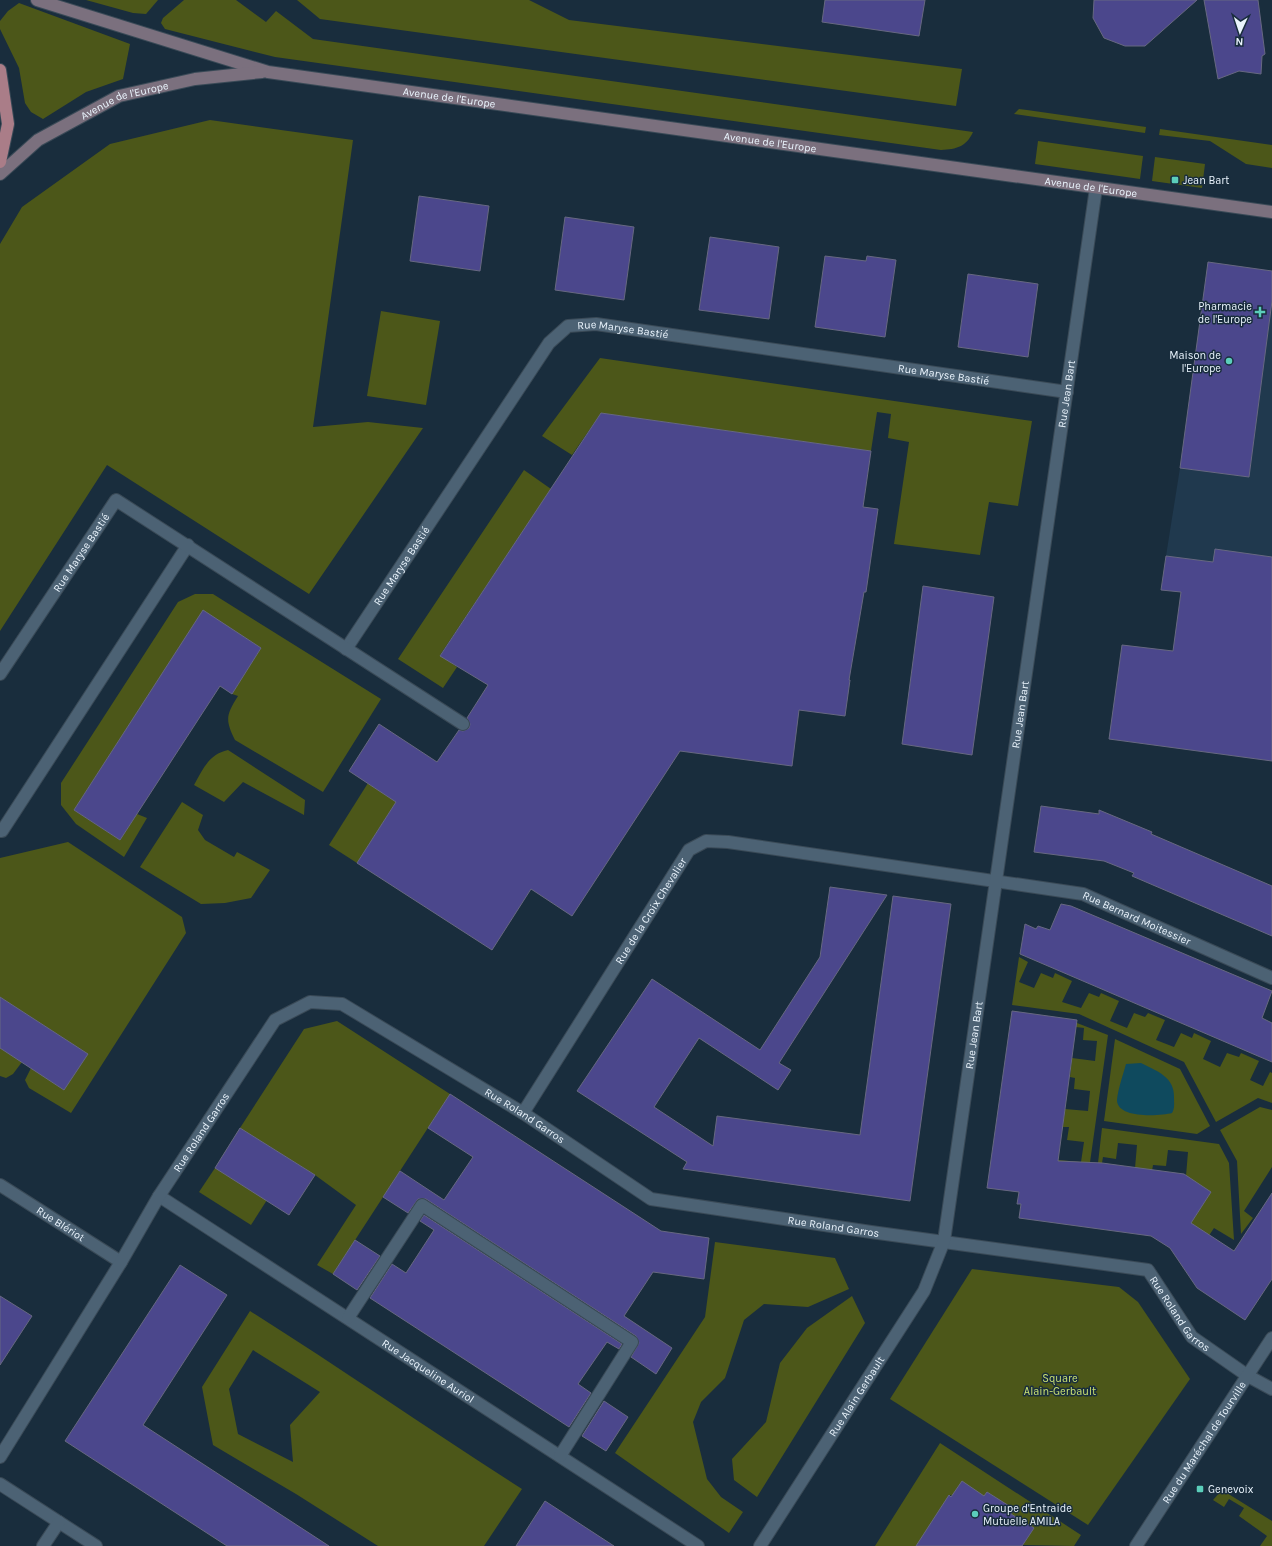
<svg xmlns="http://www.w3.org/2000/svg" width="1272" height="1546" font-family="Karla,sans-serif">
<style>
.built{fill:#20394e}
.green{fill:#4c5719;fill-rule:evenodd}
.water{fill:#0f4a5e}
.building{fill:#4b478c;stroke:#676881}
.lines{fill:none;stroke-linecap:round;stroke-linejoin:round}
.lane-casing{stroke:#3a4a57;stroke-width:14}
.street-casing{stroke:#3a4a57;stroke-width:14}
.secondary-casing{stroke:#3a4a57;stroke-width:14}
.primary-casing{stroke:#3a4a57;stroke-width:14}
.lane{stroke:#4c6274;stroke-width:12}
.street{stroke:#4c6274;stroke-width:12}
.secondary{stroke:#7b707e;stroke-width:12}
.primary{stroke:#aa7d88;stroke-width:12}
.poi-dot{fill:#5bcebb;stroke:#192d3d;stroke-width:1.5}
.labels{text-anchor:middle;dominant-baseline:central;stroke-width:3;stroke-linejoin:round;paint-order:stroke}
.street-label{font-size:11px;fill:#eaf4fd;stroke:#192d3d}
.poi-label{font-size:11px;fill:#eaf4fd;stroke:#192d3d;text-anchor:start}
.park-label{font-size:11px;fill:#cce373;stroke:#192d3d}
</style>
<rect width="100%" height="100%" fill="#192d3d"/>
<path class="built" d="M1272,301V557L1213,562L1166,556L1180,468L1249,477Z"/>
<g class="green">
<path d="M86,0H158L146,14L133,13Z"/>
<path d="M184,0H236L266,22L276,11L313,39L973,132C966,147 957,149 941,150L275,57L165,29L161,23L163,18Z"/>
<path d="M297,0H529L569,20L962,69L956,106L320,19Z"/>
<path d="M19,3L130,44L123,79L86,92L43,119L31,112L25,103L19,68L0,29V21L8,11Z"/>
<path d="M1019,109L1027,110L1146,127L1145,133L1014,114Z"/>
<path d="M210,120L353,140L313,427L368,422L423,428L309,594L107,465L0,631V244L22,207L110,144Z"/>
<path d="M1160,129L1272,145V168L1246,164L1210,141L1159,135Z"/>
<path d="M1038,141L1143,156L1140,179L1035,164Z"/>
<path d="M1155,157L1205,164L1202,188L1152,181Z"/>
<path d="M381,311L440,321L426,405L367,396Z"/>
<path d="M600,358L1032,421L1018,506L989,502L980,555L894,544L909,442L888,438L891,414L877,412L871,451L601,413L572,455L542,436Z"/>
<path d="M524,470L551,489L440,655L457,667L443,688L398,659Z"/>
<path d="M195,594H213L381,699L323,792L235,740C225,720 226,715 238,696L232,694L261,648L203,611L74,810L120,840L137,814L147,818L124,857L76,824L61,805V783L178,602Z"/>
<path d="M228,750L305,800L304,815L243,782L224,802L194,785C203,769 209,754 228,750Z"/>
<path d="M368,783L396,802L357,863L329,845Z"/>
<path d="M182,802L203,815L198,830L205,840L234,857L237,852L270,870L251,898L225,903L201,904L140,867Z"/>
<path d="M68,842L182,917L186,933L71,1113L29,1088L25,1080L31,1068L64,1090L88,1054L0,997V858Z"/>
<path d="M1019,957L1028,962L1019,982L1034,988L1041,973L1053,978L1055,973L1072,981L1062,1002L1081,1008L1089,993L1099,997L1101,993L1119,1001L1110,1021L1127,1028L1134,1013L1145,1017L1148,1013L1165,1020L1156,1040L1174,1047L1181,1033L1192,1038L1194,1033L1211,1041L1203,1059L1220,1067L1227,1053L1239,1057L1241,1053L1259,1061L1250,1080L1263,1086L1270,1072L1272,1073V1103L1258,1098L1216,1122L1184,1062L1079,1014L1012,1005Z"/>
<path d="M337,1021L450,1094L333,1274L317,1265L356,1205L315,1175L240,1128L304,1029Z"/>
<path d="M1077,1023L1108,1035L1081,1226L1050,1222L1058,1160L1081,1162L1084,1142L1067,1140L1069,1127H1063L1065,1109L1088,1111L1090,1091L1074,1089L1075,1078L1070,1077L1072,1058L1095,1061L1097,1041L1083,1040L1084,1028L1076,1027Z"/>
<path d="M1115,1039L1180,1069L1210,1126L1197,1134L1104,1121Z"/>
<path d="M0,1048L22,1062L13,1074L6,1078L0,1076Z"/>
<path d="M1260,1107L1272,1110V1167L1244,1211L1253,1218L1241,1234L1237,1161L1220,1130Z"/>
<path d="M1102,1128L1219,1144L1229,1163L1234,1240L1214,1228L1202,1246L1184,1234L1211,1192L1186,1176L1188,1152L1168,1150L1166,1166L1153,1165L1152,1171L1135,1168L1137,1145L1118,1143L1116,1159L1103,1157L1102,1163H1098Z"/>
<path d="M215,1168L267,1200L251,1225L199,1192Z"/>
<path d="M715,1242L835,1258L849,1289L808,1307L764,1304L744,1320L725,1378L701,1402L693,1422L707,1479L721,1497L743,1512L729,1533L615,1453L705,1317Z"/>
<path d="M972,1269L1119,1287L1138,1302L1190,1379L1088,1525L890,1399Z"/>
<path d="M852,1296L865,1323L757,1497L734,1480L732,1459L766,1422L780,1363L807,1328Z"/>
<path d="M250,1311C342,1369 431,1431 522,1489L484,1546H378L296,1494L213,1445L202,1387ZM253,1350L320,1392L290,1425L293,1462L238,1434L229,1389Z"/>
<path d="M940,1443L1081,1535L1074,1546L1023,1545L1034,1528L1009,1516L1014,1509L987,1492L982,1499L949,1495L920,1546H875Z"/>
<path d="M1222,1490L1272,1521V1546H1260L1267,1536L1239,1516L1244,1508L1229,1499L1224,1507L1213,1500Z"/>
</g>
<path class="water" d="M1141,1063C1157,1071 1175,1077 1174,1098C1174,1103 1175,1108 1172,1113C1160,1116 1117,1119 1117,1100C1118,1089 1123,1075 1126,1064Z"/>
<g class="building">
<path d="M825,0H925L919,36L822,22Z"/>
<path d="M1094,0H1197L1145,46H1125L1104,38L1093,18Z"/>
<path d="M1204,0H1258L1265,54L1262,56L1261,74L1239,71L1218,79Z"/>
<path d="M419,196L489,206L480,271L410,261Z"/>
<path d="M565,217L634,227L624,300L555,290Z"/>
<path d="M710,237L779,247L769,319L699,310Z"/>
<path d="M825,256L866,261L867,256L896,260L885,337L815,327Z"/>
<path d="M1208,262L1272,271V301L1249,477L1180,468Z"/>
<path d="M968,274L1038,284L1028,357L958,347Z"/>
<path d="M601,413L871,451L863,507L878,509L866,592H864L849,680H850L845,716L799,710L792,766L680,751L572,916L531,889L492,950L357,863L396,802L349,771L379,724L437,762L459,730L463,731L469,728L470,724L467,718L488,685L440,656Z"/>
<path d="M1215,549L1272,557V761L1109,739L1122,645L1173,651L1181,592L1161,590L1166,556L1213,562Z"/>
<path d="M923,586L994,597L972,755L902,744Z"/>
<path d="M203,610L261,648L232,694L220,686L120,840L74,810Z"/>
<path d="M1041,806L1099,814V810L1152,832L1151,834L1272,886V936L1132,876L1134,873L1104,861L1034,852Z"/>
<path d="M830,887L887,895L779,1063L791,1070L778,1090L699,1038L654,1107L713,1146L717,1116L860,1135L893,896L951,904L910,1201L683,1169L687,1162L577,1091L652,979L760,1050L820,957Z"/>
<path d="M1061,904L1071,906L1272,991L1262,1018L1272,1023V1062L1020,954L1025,924L1036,929L1038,926L1050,930Z"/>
<path d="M0,997L88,1054L64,1090L0,1048Z"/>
<path d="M1012,1011L1077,1020L1058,1161L1102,1163L1184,1174L1211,1192L1191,1223L1234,1251L1272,1193V1279L1245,1320L1197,1288L1170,1248L1151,1236L1019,1218L1021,1204H1017L1019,1192L987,1188Z"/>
<path d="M450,1094L661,1231L709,1238L704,1279L653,1272L624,1316L672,1348L656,1374L631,1357L639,1343L636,1336L426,1199H418L408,1213L383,1197L400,1171L444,1200L473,1157L428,1128Z"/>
<path d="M240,1128L315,1175L289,1215L215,1168Z"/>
<path d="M424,1215L622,1344L619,1349L607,1342L578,1384L591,1393L569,1427L370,1298L392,1264L406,1273L434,1230L420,1221Z"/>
<path d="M355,1240L380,1256L357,1290L333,1274Z"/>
<path d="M180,1265L227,1295L143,1425L329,1546H227L65,1441Z"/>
<path d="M0,1296L32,1316L0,1365Z"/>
<path d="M604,1401L628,1417L606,1451L582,1436Z"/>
<path d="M962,1481L984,1496L987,1492L1014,1509L1011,1514L1034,1528L1022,1546H916L949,1495L951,1497Z"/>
<path d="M545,1501L614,1546H516Z"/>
</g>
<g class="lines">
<g class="lane-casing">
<path id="lane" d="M0,831H2L188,545"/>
</g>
<g class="street-casing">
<g id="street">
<path id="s1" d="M346,649L549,343L568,326L596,324L1067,392"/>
<path id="s2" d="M0,674L116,500L463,724"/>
<path id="s3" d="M523,1113L689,850L706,841L728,842L1083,894L1272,978"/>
<path id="s4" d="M0,1185L121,1262"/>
<path id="s5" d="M159,1196L698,1546"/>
<path d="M348,1318L422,1205L632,1342L560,1456"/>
<path id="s6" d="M0,1457L121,1262L159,1196L275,1020L310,1002L342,1004L523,1113L651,1199L871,1232L1148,1270L1192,1337L1248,1376L1272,1389"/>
<path d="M0,1484L96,1546"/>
<path d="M43,1546L59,1522"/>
<path id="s7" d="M760,1546L924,1291L944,1241L1096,188"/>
<path id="s8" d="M1136,1546L1272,1338"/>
</g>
</g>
<g class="secondary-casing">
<g id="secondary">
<path id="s9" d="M37,0L268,72L1272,212"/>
<path id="s10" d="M0,174L38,140L119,96L195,79L262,72"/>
</g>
</g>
<g class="primary-casing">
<path id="primary" d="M0,70L8,124L0,162"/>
</g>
<use href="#lane" class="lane"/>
<use href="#street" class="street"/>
<use href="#secondary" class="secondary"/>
<use href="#primary" class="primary"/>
</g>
<g class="poi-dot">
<rect x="1171" y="176" width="8" height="8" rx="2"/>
<path d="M1258 306h4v4h4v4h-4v4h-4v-4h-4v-4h4z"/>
<circle cx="1229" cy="361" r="4"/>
<rect x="1196" y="1485" width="8" height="8" rx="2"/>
<circle cx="975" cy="1514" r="4"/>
</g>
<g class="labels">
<g class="street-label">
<text stroke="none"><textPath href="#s9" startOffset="425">Avenue de l'Europe</textPath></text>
<text stroke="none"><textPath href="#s10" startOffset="147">Avenue de l'Europe</textPath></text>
<text stroke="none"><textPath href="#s9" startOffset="749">Avenue de l'Europe</textPath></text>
<text stroke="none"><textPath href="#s9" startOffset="1073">Avenue de l'Europe</textPath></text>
<text stroke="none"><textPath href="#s1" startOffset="448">Rue Maryse Bastié</textPath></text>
<text stroke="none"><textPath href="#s1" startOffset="772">Rue Maryse Bastié</textPath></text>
<text stroke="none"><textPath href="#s7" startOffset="1213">Rue Jean Bart</textPath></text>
<text stroke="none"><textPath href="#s2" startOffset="146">Rue Maryse Bastié</textPath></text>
<text stroke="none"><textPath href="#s1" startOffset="100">Rue Maryse Bastié</textPath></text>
<text stroke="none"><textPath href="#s7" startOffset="889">Rue Jean Bart</textPath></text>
<text stroke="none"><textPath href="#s3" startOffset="239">Rue de la Croix Chevalier</textPath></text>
<text stroke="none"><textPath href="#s3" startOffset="770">Rue Bernard Moitessier</textPath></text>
<text stroke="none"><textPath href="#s7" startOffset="565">Rue Jean Bart</textPath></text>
<text stroke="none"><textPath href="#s6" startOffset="802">Rue Roland Garros</textPath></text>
<text stroke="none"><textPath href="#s6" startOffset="382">Rue Roland Garros</textPath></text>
<text stroke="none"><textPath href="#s4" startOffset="72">Rue Blériot</textPath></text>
<text stroke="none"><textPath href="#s6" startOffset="1138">Rue Roland Garros</textPath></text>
<text stroke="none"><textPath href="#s6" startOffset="1510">Rue Roland Garros</textPath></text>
<text stroke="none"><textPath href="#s5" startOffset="321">Rue Jacqueline Auriol</textPath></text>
<text stroke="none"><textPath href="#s7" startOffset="178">Rue Alain Gerbault</textPath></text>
<text stroke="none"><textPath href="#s8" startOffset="124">Rue du Maréchal de Tourville</textPath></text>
</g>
<g class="poi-label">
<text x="1183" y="180">Jean Bart</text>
<text x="1252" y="306" text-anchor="end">Pharmacie<tspan x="1252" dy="13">de l'Europe</tspan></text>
<text x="1221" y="355" text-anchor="end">Maison de<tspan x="1221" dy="13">l'Europe</tspan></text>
<text x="1208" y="1489">Genevoix</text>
<text x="983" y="1508">Groupe d'Entraide<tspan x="983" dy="13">Mutuelle AMILA</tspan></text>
</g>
<g class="park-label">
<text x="1060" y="1378">Square<tspan x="1060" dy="13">Alain-Gerbault</tspan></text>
</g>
</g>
<g transform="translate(1240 32) rotate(183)" stroke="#192d3d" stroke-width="3" paint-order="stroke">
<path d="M0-3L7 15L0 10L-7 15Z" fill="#eaf4fd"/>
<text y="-6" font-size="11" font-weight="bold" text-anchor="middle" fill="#eaf4fd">N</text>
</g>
</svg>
